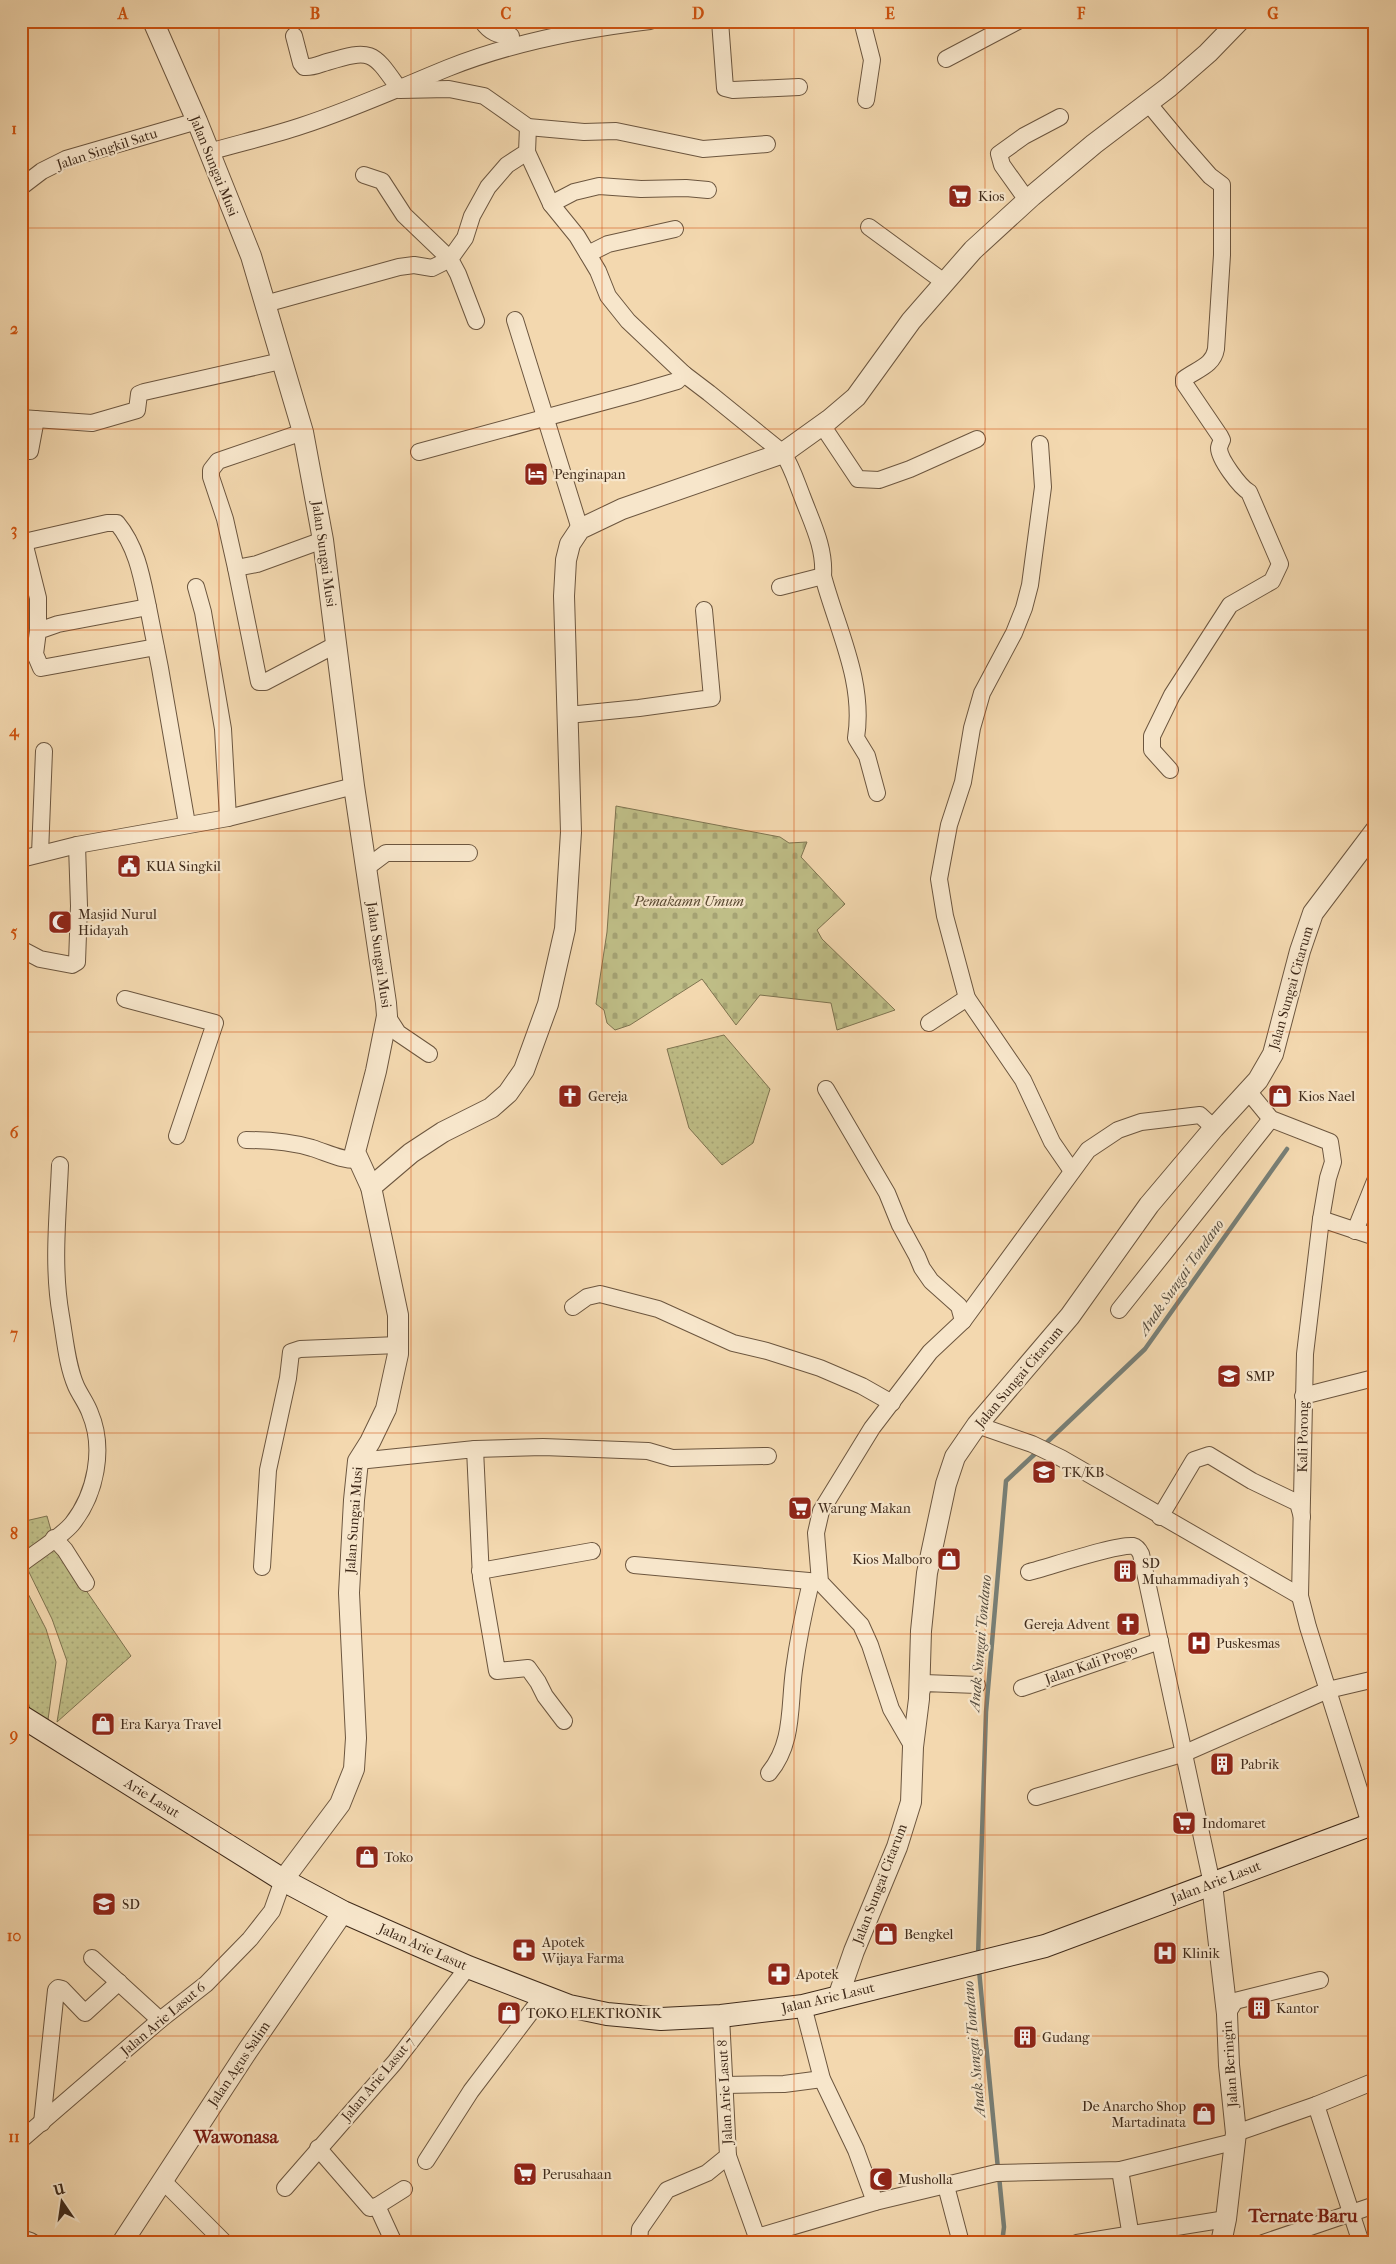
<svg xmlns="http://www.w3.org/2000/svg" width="1396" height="2264" font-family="'IM FELL French Canon',serif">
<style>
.grass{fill:url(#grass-dots);stroke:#7f7450}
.cemetery{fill:url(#cemetery-stones);stroke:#7f7450}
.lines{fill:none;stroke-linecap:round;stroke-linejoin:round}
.stream{stroke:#787f76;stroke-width:4.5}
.minor-casing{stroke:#6c563f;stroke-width:18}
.tertiary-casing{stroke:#6c563f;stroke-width:22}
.secondary-casing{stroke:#3f2a1a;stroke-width:24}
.minor{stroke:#f7e6cb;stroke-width:16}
.tertiary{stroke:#f7e6cb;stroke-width:20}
.secondary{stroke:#f7e6cb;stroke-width:22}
.grid{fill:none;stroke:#cf520e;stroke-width:1;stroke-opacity:0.55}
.labels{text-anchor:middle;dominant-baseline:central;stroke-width:4.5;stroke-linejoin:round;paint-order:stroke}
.street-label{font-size:14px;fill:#3f2a1a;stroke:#f7e6cb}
.poi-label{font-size:14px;fill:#3f2a1a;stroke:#f7e6cb;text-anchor:start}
.park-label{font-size:14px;font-style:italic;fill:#594830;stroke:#f7e6cb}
.water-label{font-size:15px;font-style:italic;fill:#574e40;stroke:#f7e6cb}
.district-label{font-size:19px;font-weight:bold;fill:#7a1f14;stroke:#f7e6cb}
.neatline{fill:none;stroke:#cf520e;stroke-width:2}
.grid-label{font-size:16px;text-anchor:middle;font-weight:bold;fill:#cf520e}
</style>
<defs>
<pattern id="grass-dots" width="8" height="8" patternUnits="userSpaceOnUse" patternTransform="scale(1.25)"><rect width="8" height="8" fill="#bfbe87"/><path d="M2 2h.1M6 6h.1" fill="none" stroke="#a5a374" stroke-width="1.8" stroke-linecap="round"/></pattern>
<pattern id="cemetery-stones" width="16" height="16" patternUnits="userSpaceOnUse" patternTransform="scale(1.25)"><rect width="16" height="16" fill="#bfbe87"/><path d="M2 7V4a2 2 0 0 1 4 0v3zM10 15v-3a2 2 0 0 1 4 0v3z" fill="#a5a374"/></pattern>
</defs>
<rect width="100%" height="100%" fill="#f3d8af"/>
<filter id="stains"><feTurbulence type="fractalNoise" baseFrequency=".004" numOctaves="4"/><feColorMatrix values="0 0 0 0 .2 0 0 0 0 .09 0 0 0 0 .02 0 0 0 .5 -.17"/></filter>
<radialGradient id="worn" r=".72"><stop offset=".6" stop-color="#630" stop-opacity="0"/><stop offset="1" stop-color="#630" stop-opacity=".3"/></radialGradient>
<g class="grass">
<path d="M724,1035L770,1089L753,1143L722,1165L689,1128L667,1049Z"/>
<path d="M47,1516L52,1534L21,1558V1522Z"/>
<path d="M55,1545L131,1656L57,1722L67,1661L52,1619L26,1566Z"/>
<path d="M21,1580L46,1629L56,1662L47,1727L31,1714L21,1672Z"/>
</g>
<path class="cemetery" d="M616,806L780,837L789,843L807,842L801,857L845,904L817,930L822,939L895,1010L837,1030L831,1003L760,995L736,1025L702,979L630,1025L615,1030L607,1023L604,1010L596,1004L607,932Z"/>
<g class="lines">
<g class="stream">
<path d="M1043,1446L1145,1349L1287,1149"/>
<path d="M978,1957L986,1712L1006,1481L1037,1452"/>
<path d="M979,1970L998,2169"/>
<path d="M999,2176L1004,2227L1002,2243"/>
</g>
<g class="minor-casing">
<g id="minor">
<path d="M482,21C490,33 498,35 511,36"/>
<path d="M720,21L725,88L733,90L799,87"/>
<path d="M862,21L872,60L866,100"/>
<path d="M294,36L301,63L304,67C312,68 320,64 327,62C373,48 373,52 400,90L449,89L484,96L528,127L584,132L616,131L703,149L767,144"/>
<path d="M946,59L1018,21"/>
<path d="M1148,103L1182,144L1210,176L1222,185V255L1216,349C1213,366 1197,369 1184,379V383L1220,436L1222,440C1221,442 1219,447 1219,448C1219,459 1240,487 1249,492L1280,564L1272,581L1230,605L1172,695L1152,736V750L1170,770"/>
<path d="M209,152C240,143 271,136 301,126C351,110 399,88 448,68C513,42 582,29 650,21"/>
<path d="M527,152L551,204L577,236L598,271L608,296L628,321L684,374L709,393L783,453C792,467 796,481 802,496C812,523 825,547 823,576C837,629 865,681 856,738L867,756L877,793"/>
<path d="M21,187L42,171L66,159L197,121"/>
<path d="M1027,200L1002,165L999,154L1024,136L1060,117"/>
<path d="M551,204L574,192L599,186L641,189L686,188L708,190"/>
<path d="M869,227L944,282"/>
<path d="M588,254L608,244L675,229"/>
<path d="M265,304L399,267L414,265L432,268L450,259L404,215L382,181L364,175"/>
<path d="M515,320L580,529"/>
<path d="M476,321L458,274L450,259L465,238L472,216L488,187L507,165L527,152L528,127"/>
<path d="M21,418L92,423L137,410L139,394L144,392L281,361"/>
<path d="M822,425L858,479L879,480L910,469L977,439"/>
<path d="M303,432L218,461L211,470V477L225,519L236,568L259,682H265L337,644"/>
<path d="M1040,444L1043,487L1030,585L1024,608L1014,633L982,693L972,728L963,782L949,825L939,879L945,916L967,998L1023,1080L1052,1142L1072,1171"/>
<path d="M21,451H30L36,419"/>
<path d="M419,452L636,393L677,381L684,374"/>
<path d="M24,542L107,523H117C137,547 142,578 148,607"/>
<path d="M21,543L24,542L38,598V631"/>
<path d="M236,568L257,564L323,540"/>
<path d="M196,587L203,612L223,729L228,818"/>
<path d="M780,587L823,576"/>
<path d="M156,647L41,668L35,654L38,631L58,624L148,607C152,628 156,648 160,668L187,824"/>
<path d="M568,715L639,708L712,698L704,610"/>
<path d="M40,854L44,751"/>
<path d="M21,859L77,845L228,818L354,786"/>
<path d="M366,868L386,853H469"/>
<path d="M21,949L40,959L72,965L77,962L79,906L77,845"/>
<path d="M125,999L215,1023L177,1136"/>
<path d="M387,1016L398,1033L429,1054"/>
<path d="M929,1023L967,998"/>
<path d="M826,1089L887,1193L900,1225L917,1256L922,1268L931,1281L959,1306L963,1321"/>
<path d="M1248,1091L1271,1119L1330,1142L1333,1162L1328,1178L1321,1219L1305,1354L1300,1596L1308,1627L1370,1824"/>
<path d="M246,1140C268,1140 291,1142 312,1148C328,1153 340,1160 357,1160"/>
<path d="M1321,1219L1375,1237"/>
<path d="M1355,1231L1375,1181"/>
<path d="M573,1307L587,1297L600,1294L658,1309L733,1343L767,1351L820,1368L862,1386L892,1403"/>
<path d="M1119,1310L1271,1119"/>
<path d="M1303,1396L1370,1379"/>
<path d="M977,1425L1032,1444L1061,1458L1300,1596"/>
<path d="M475,1449L543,1447L648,1451L672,1458L768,1456"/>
<path d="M358,1461L475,1449L481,1578L497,1671L528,1668L538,1682L545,1696L564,1721"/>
<path d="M1160,1517L1194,1460L1209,1455L1252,1481L1298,1503L1302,1517"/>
<path d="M54,1538L65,1550L86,1583"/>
<path d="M21,1564C35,1553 61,1537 72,1524C96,1494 105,1448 90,1413C87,1404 80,1395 76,1386C67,1365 65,1339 61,1316C52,1266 58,1215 60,1165"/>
<path d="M634,1565L820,1582"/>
<path d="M262,1567L268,1470L288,1378L291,1352L300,1349L398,1345"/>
<path d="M480,1571L592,1551"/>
<path d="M1029,1572C1049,1567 1117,1544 1133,1546C1137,1547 1139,1550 1141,1554L1212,1884"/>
<path d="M1022,1688L1160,1641"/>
<path d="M919,1699L924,1683L977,1685"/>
<path d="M913,1747L891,1709L870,1645L861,1625L820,1582L816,1533L821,1511L872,1428L930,1352L963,1321L1088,1150L1118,1130L1141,1122L1200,1115L1214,1128"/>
<path d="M769,1773C794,1743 789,1706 794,1670C798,1640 804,1611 811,1582"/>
<path d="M1036,1797L1185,1753L1328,1690L1375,1679"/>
<path d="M92,1958L160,2020"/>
<path d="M803,2006L822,2079L856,2150L875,2202"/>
<path d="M1227,2014L1235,2001L1320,1980"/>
<path d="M725,2085L784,2084L822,2079"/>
<path d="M1316,2105L1361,2243"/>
<path d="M42,2123L56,1990L58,1988L62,1989L85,2013L119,1982"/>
<path d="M1236,2133L1316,2105L1375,2081"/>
<path d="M21,2140L160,2020L206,1984L250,1939L272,1911L283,1880"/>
<path d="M318,2148L370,2208L377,2206L394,2243"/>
<path d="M728,2156L759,2243"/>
<path d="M426,2161L471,2091L543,1996"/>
<path d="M1120,2170L1132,2243"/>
<path d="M162,2180L225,2243"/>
<path d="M946,2186L961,2243"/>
<path d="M285,2188L395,2062L468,1967"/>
<path d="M377,2206L404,2189"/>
<path d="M757,2237L875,2202L996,2173L1120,2170L1233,2142"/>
<path d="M639,2243L640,2229L667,2190L707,2173L728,2156L721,2016"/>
<path d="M1077,2243L1226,2219"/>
<path d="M1263,2243L1375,2205"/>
</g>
</g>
<g class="tertiary-casing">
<g id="tertiary">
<path d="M153,21L197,121L251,256L303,432L323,540L354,786L386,1003L387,1016L376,1071L355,1152L371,1187L398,1315V1354L386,1409L370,1442L358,1461L354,1500L349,1593L356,1738L354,1769L340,1804L283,1880"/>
<path d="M371,1187L411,1153L443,1132L491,1108L508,1093L524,1070L548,1004L565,929L571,832L564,596L566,560L570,544L580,529L622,509L783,453L829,420L856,397L911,321L973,250L1032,196L1094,144L1169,87L1208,53L1239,21"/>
<path d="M1212,1884L1227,2014L1229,2065L1236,2133L1226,2219L1221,2243"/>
<path d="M838,1997L854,1951L897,1847L911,1802L913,1747L919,1699L921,1631L927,1573L946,1484L955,1457L977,1425L1070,1316L1149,1205L1214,1128L1258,1080L1273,1054L1300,951L1313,913L1375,831"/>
<path d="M21,2240L30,2243"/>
<path d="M122,2243L248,2050L343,1912"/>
</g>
</g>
<g class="secondary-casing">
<path id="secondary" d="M21,1716L283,1880L343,1912L468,1967L569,2006L607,2014L661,2019L721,2016L803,2006L1045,1946L1375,1823"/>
</g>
<use href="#minor" class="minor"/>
<use href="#tertiary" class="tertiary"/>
<use href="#secondary" class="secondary"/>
</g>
<path class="grid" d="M219,21V2243M411,21V2243M602,21V2243M794,21V2243M985,21V2243M1177,21V2243M21,228H1375M21,429H1375M21,630H1375M21,831H1375M21,1032H1375M21,1232H1375M21,1433H1375M21,1634H1375M21,1835H1375M21,2036H1375"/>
<defs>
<g id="supermarket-square" transform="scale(1.25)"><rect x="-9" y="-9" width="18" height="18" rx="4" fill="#8f2418" stroke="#f7e6cb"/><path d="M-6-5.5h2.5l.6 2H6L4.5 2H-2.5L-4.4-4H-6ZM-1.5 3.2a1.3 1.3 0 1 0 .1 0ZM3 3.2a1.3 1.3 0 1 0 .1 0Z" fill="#fff"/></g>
<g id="hotel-square" transform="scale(1.25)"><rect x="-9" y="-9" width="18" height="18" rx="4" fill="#8f2418" stroke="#f7e6cb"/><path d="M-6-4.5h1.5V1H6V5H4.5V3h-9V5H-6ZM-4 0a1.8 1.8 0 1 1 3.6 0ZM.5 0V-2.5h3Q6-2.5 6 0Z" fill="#fff"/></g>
<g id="civic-square" transform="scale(1.25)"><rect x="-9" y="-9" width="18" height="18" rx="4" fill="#8f2418" stroke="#f7e6cb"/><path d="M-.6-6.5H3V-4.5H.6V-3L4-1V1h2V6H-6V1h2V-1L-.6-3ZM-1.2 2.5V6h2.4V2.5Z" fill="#fff"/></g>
<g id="mosque-square" transform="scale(1.25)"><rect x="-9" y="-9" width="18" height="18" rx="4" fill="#8f2418" stroke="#f7e6cb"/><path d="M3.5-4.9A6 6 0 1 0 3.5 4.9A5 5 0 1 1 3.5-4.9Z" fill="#fff"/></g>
<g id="church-square" transform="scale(1.25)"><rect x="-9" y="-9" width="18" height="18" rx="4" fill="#8f2418" stroke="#f7e6cb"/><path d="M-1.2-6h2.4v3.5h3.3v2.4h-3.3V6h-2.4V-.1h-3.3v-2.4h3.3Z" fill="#fff"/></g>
<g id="shop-square" transform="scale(1.25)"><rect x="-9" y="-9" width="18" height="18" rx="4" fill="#8f2418" stroke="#f7e6cb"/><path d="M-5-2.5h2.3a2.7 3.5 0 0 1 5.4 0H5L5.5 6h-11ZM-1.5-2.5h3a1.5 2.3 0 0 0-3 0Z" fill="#fff"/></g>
<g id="school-square" transform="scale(1.25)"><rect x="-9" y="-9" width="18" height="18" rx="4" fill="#8f2418" stroke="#f7e6cb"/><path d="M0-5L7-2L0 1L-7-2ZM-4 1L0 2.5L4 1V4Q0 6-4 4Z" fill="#fff"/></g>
<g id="building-square" transform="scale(1.25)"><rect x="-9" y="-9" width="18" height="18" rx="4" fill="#8f2418" stroke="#f7e6cb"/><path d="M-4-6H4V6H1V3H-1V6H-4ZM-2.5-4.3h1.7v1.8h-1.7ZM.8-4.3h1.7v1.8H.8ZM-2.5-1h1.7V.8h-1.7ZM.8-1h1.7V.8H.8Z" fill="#fff"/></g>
<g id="hospital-square" transform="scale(1.25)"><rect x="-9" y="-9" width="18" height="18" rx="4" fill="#8f2418" stroke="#f7e6cb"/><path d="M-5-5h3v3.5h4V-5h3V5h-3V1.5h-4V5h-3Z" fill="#fff"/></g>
<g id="pharmacy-square" transform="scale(1.25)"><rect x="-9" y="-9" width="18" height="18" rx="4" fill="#8f2418" stroke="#f7e6cb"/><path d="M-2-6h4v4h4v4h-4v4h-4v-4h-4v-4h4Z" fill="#fff"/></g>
</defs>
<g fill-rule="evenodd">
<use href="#supermarket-square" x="960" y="196"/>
<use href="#hotel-square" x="536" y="474"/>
<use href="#civic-square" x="129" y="866"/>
<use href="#mosque-square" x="60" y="922"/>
<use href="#church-square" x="570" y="1096"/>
<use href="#shop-square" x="1280" y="1096"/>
<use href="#school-square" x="1229" y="1376"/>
<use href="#school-square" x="1044" y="1472"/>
<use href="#supermarket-square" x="800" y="1508"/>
<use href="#shop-square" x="949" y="1559"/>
<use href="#building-square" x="1125" y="1571"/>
<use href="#church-square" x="1128" y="1624"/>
<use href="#hospital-square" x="1199" y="1643"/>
<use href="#shop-square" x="103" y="1724"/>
<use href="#building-square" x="1222" y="1764"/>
<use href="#supermarket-square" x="1184" y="1823"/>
<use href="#shop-square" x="367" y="1857"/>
<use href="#school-square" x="104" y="1904"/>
<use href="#shop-square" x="886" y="1934"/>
<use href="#pharmacy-square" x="524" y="1950"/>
<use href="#hospital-square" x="1165" y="1953"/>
<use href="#pharmacy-square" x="779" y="1974"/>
<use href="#building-square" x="1259" y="2008"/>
<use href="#shop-square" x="509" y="2013"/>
<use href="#building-square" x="1025" y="2037"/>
<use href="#shop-square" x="1204" y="2114"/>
<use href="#supermarket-square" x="525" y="2174"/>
<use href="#mosque-square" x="881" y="2179"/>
</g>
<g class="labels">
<g class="street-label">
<text transform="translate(107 149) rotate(-18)">Jalan Singkil Satu</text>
<text transform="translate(214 166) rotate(68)">Jalan Sungai Musi</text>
<text transform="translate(324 554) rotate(82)">Jalan Sungai Musi</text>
<text transform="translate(379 955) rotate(82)">Jalan Sungai Musi</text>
<text transform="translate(1291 988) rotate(-74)">Jalan Sungai Citarum</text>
<text transform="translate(1019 1377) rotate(-50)">Jalan Sungai Citarum</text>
<text transform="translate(1303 1437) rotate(-89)">Kali Porong</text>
<text transform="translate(354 1520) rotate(-86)">Jalan Sungai Musi</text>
<text transform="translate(1091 1664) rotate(-19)">Jalan Kali Progo</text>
<text transform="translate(152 1798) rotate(32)">Arie Lasut</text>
<text transform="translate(1216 1882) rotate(-21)">Jalan Arie Lasut</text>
<text transform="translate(880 1884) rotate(-69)">Jalan Sungai Citarum</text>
<text transform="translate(423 1947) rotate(24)">Jalan Arie Lasut</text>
<text transform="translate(828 1998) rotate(-13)">Jalan Arie Lasut</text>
<text transform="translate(163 2019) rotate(-40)">Jalan Arie Lasut 6</text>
<text transform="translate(239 2064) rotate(-56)">Jalan Agus Salim</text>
<text transform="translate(1230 2064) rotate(-94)">Jalan Beringin</text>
<text transform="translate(378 2079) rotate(-50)">Jalan Arie Lasut 7</text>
<text transform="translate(725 2092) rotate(-93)">Jalan Arie Lasut 8</text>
</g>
<g class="poi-label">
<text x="978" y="196">Kios</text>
<text x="554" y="474">Penginapan</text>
<text x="146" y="866">KUA Singkil</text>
<text x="78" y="914">Masjid Nurul<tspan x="78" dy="16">Hidayah</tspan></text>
<text x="588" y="1096">Gereja</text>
<text x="1298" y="1096">Kios Nael</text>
<text x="1246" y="1376">SMP</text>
<text x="1062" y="1472">TK/KB</text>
<text x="818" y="1508">Warung Makan</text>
<text x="932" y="1559" text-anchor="end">Kios Malboro</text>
<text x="1142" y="1563">SD<tspan x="1142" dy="16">Muhammadiyah 3</tspan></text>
<text x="1110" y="1624" text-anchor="end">Gereja Advent</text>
<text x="1216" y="1643">Puskesmas</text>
<text x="120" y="1724">Era Karya Travel</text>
<text x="1240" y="1764">Pabrik</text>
<text x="1202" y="1823">Indomaret</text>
<text x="384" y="1857">Toko</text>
<text x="122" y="1904">SD</text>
<text x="904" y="1934">Bengkel</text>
<text x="542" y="1942">Apotek<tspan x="542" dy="16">Wijaya Farma</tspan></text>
<text x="1182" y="1953">Klinik</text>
<text x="796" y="1974">Apotek</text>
<text x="1276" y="2008">Kantor</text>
<text x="526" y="2013">TOKO ELEKTRONIK</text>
<text x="1042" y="2037">Gudang</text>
<text x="1186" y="2106" text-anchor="end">De Anarcho Shop<tspan x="1186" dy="16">Martadinata</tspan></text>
<text x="542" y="2174">Perusahaan</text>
<text x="898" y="2179">Musholla</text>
</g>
<g class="park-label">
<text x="689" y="901">Pemakamn Umum</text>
</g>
<g class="water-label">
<text transform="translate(1181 1277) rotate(-55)">Anak Sungai Tondano</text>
<text transform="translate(980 1643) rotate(-85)">Anak Sungai Tondano</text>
<text transform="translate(974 2049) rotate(-95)">Anak Sungai Tondano</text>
</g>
<g class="district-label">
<text x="236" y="2137">Wawonasa</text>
<text x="1303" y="2216">Ternate Baru</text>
</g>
</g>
<rect width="1396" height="2264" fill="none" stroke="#f3d8af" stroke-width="55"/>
<g transform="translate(62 2202) rotate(347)" stroke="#f7e6cb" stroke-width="4" paint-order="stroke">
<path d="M0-4L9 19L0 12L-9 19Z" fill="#3f2a1a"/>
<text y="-8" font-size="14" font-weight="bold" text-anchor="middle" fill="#3f2a1a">U</text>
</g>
<rect x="28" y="28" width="1340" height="2208" class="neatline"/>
<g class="grid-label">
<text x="123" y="19">A</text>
<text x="315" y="19">B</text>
<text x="506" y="19">C</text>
<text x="698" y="19">D</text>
<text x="890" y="19">E</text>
<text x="1081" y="19">F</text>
<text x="1273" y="19">G</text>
<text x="14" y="134">1</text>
<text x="14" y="334">2</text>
<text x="14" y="535">3</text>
<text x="14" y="736">4</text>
<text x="14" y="937">5</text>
<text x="14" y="1138">6</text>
<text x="14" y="1339">7</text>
<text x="14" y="1539">8</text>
<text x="14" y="1740">9</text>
<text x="14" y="1941">10</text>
<text x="14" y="2142">11</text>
</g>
<rect width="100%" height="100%" filter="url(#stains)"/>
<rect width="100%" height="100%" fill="url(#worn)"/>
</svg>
